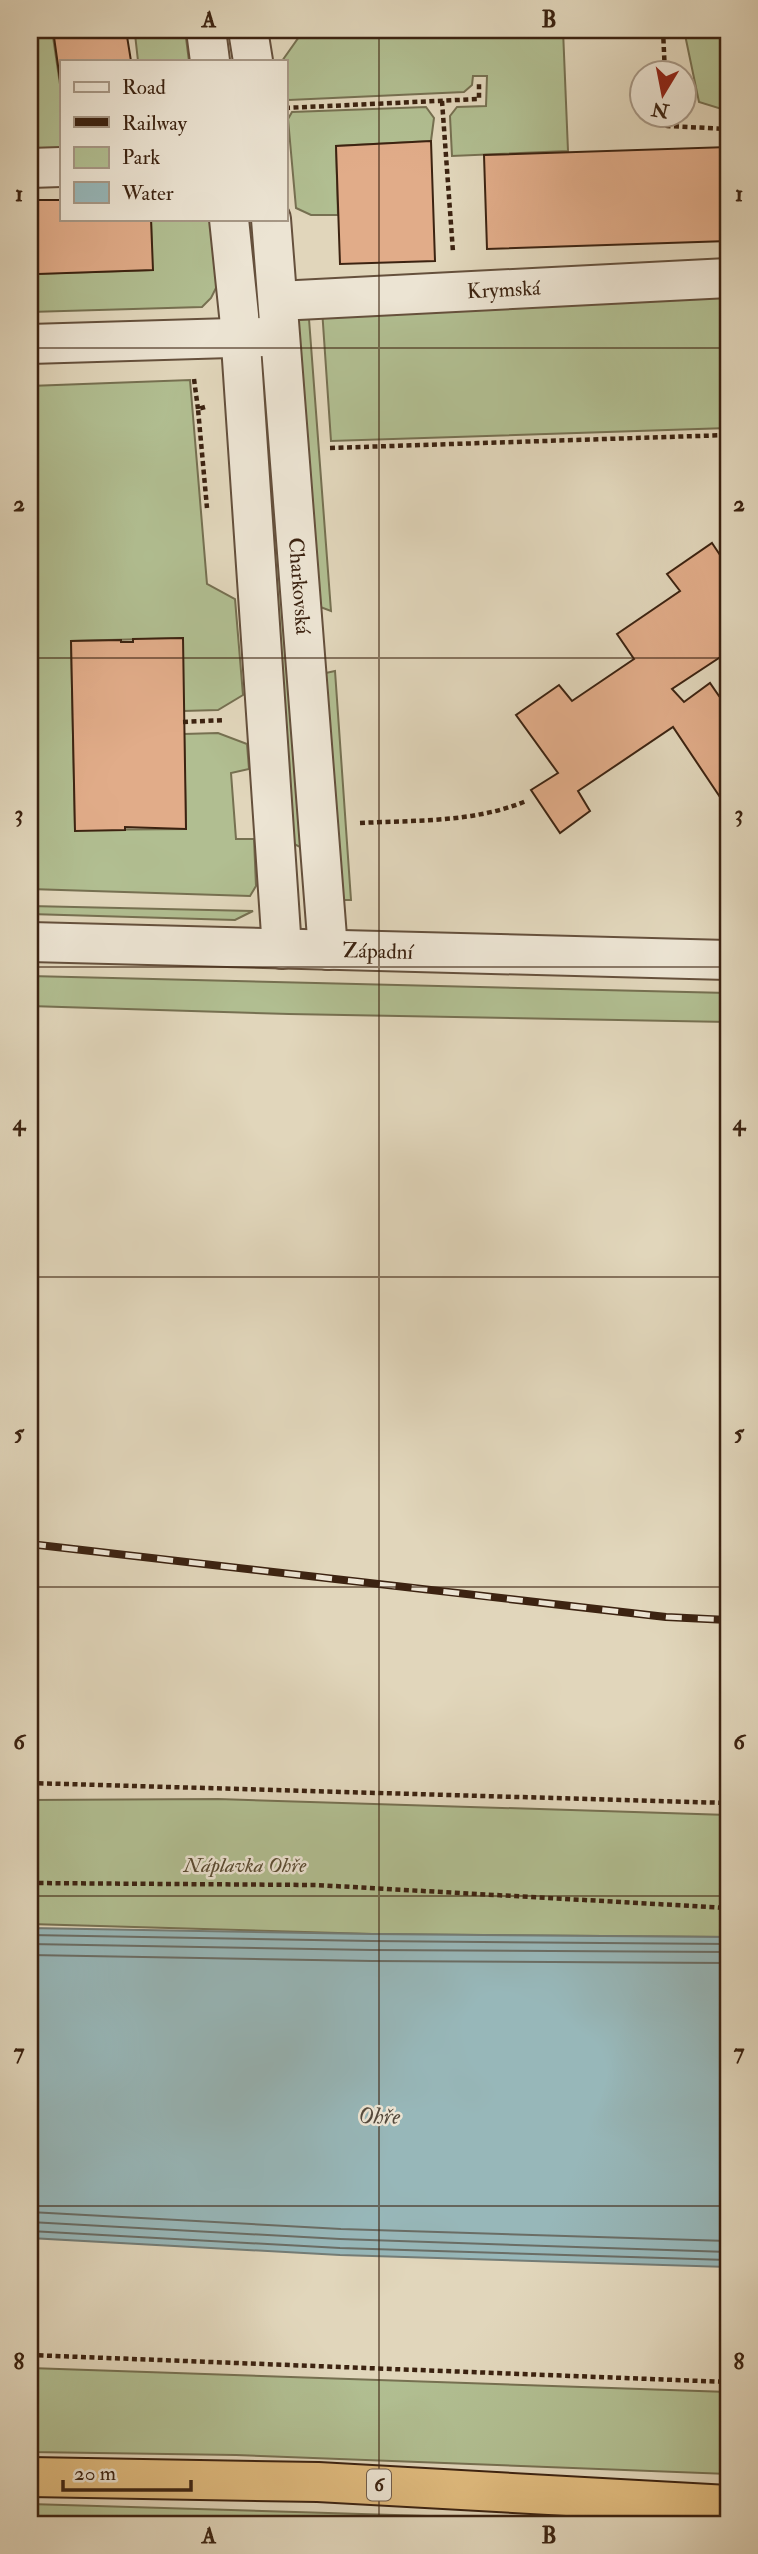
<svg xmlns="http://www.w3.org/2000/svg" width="758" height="2554" font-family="'IM FELL Double Pica',serif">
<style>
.green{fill:#b1be91;stroke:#767051;stroke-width:2}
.water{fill:#97b7b9;stroke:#737c76;stroke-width:2}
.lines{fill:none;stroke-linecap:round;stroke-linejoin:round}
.shore{stroke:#6a6d65;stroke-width:2}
.building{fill:#e1ac89;stroke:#3c2311;stroke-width:2}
.minor-casing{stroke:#65503c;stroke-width:42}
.highway-casing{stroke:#3c2311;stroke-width:42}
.path{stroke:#3c2311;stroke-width:4.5;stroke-dasharray:5 3.5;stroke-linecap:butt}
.minor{stroke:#ece4d3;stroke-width:38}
.highway{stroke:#e0bb7e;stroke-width:38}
.rail-casing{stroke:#3c2311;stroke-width:8}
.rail{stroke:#ece4d3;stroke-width:5;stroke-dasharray:16;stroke-linecap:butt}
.grid{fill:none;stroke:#3c2311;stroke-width:2;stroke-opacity:0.55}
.labels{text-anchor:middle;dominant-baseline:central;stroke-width:5;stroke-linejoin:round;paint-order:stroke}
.shield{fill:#ece4d3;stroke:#715d4b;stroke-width:2}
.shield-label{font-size:19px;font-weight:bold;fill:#3c2311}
.street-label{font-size:21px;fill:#3c2311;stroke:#ece4d3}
.park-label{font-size:21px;font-style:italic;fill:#594a31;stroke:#ece4d3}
.water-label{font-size:23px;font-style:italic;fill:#53483b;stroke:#ece4d3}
.neatline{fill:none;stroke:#3c2311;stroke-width:2.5}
.grid-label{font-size:23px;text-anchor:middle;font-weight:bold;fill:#3c2311}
</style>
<rect width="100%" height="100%" fill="#e1d6bb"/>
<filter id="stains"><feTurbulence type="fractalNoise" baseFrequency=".00286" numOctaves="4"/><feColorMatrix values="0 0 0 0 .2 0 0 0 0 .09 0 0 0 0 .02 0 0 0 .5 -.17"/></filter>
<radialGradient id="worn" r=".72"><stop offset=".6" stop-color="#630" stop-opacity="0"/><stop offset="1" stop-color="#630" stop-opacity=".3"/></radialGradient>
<g class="green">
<path d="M30,30H52L61,91V158L42,159L30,147Z"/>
<path d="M161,30H185L189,61H138L135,34Z"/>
<path d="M300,30H563L568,151L452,156L450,116L457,107L486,106L487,76H473L472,85L464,92L289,100L285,96V61H282L301,34Z"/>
<path d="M684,30H720L728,49V111L699,102Z"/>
<path d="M426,107L434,118L431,141L336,146L338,215H311L296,208L288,119L292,112Z"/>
<path d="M151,219H216L217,286L211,298L202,307L30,312V274L152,270Z"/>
<path d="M728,294V428L331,441L322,309Z"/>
<path d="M309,319L331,611L315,605L292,320Z"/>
<path d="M190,380L207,584L235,599L243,695L218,710L183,711V638L71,641L75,830L186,829L184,734L218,733L247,744L249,769L231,773L236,839H254L256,886L250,896L30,889V386Z"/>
<path d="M270,449L306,845L300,847L292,843L265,450Z"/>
<path d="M335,671L351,900H338L321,674Z"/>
<path d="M30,906L253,911L235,920L30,914Z"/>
<path d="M30,976L728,993V1022L289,1014L30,1006Z"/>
<path d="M218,1799L728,1815V1937L372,1934L30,1924V1800Z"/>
<path d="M30,2368L728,2392V2474L236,2455L30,2452Z"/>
<path d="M30,2504L693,2524L30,2523Z"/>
</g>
<path class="water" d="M30,1928L372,1934L728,1937V2267L340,2255L30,2238Z"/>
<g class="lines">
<g class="shore">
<path d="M30,1935L372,1941L728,1944"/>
<path d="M30,1944L372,1950L728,1952"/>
<path d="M30,1955L372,1961L728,1963"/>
<path d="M30,2212L341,2229L728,2241"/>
<path d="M30,2222L340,2239L728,2252"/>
<path d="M30,2231L340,2248L728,2260"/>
</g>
</g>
<g class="building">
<path d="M53,30H126L131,61H61V87Z"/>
<path d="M431,141L435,261L340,264L336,146Z"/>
<path d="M728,147V241L487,249L484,155Z"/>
<path d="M36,200L38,274H30V201Z"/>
<path d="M36,200H61V219H151L153,270L38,274Z"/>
<path d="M712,543L728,567V652L672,689L684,702L710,683L719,696L728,692V809L673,727L578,791L590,811L560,833L531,790L558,773L516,715L559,685L572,701L634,659L617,634L680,591L667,574Z"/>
<path d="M183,638L186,829L125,827V830L75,831L71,641L121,640V642H133V639Z"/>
</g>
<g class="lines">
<g class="minor-casing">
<g id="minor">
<path d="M206,30L210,61"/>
<path d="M248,30L253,61"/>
<path d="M30,168L61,167"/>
<path d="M229,219L239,315L282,949"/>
<path id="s1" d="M271,219L328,950"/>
<path id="s2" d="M278,301L728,278"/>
<path d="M30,344L266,337"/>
<path id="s3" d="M30,942L728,960"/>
</g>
</g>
<g class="highway-casing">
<path id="highway" d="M30,2477L318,2482L728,2505"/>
</g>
<g class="path">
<path d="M663,30L665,74"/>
<path d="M727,30L728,34"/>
<path d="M442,101L453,252"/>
<path d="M285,108L479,99V82"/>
<path d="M667,116V126L728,129"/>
<path d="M194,379L198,409"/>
<path d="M205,407L198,409L207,508"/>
<path d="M330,448L728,435"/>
<path d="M183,722L225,720"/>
<path d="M360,823C416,820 473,823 526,801"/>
<path d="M30,1783L728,1803"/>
<path d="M30,1883L316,1885L728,1908"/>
<path d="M30,2355L728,2382"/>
</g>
<use href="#minor" class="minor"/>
<use href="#highway" class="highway"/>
<g class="rail-casing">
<path id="rail" d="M30,1544L666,1617L728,1620"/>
</g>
<use href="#rail" class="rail"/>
</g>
<path class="grid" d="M379,30V2524M30,348H728M30,658H728M30,967H728M30,1277H728M30,1587H728M30,1896H728M30,2206H728"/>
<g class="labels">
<rect class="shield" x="367" y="2469.5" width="24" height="31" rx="5"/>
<g class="shield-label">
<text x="379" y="2485">6</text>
</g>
<g class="street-label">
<text stroke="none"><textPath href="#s2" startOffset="226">Krymská</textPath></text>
<text stroke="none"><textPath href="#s1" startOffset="368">Charkovská</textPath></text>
<text stroke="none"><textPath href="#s3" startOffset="348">Západní</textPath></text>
</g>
<g class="park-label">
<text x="245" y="1865">Náplavka Ohře</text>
</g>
<g class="water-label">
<text transform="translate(379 2116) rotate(1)">Ohře</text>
</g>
</g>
<rect width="758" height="2554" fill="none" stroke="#e1d6bb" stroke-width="77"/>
<rect x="60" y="60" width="228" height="161" fill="#ece4d3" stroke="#a69785" stroke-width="2"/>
<rect x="74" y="82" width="35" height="10" fill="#ece4d3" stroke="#a69785" stroke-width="2"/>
<text x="122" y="94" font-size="21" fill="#3c2311">Road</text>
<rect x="74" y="117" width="35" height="10" fill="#3c2311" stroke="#a69785" stroke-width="2"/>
<text x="122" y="130" font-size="21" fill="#3c2311">Railway</text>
<rect x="74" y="147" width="35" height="21" fill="#b1be91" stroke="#a69785" stroke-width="2"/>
<text x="122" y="164" font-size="21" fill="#3c2311">Park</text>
<rect x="74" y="182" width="35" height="21" fill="#97b7b9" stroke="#a69785" stroke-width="2"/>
<text x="122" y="200" font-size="21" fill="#3c2311">Water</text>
<g transform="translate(663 94) rotate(190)"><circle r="33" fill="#ece4d3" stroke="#a69785" stroke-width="2"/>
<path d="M0-5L12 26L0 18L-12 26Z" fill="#8f2418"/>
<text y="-10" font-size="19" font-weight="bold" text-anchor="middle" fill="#3c2311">N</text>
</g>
<path d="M63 2480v10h128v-10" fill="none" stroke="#3c2311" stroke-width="3.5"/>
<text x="74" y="2480" font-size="21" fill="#3c2311" stroke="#ece4d3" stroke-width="5" paint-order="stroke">20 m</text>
<rect x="38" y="38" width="682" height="2478" class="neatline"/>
<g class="grid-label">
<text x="209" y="27">A</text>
<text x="549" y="27">B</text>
<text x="19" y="201">1</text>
<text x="739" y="201">1</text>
<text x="19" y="511">2</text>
<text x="739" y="511">2</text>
<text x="19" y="821">3</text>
<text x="739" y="821">3</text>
<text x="19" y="1130">4</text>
<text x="739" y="1130">4</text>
<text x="19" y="1440">5</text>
<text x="739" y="1440">5</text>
<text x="19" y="1749">6</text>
<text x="739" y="1749">6</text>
<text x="19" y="2059">7</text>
<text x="739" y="2059">7</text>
<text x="19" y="2369">8</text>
<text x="739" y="2369">8</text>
<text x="209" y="2543">A</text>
<text x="549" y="2543">B</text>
</g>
<rect width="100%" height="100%" filter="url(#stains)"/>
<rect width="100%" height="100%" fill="url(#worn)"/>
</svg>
